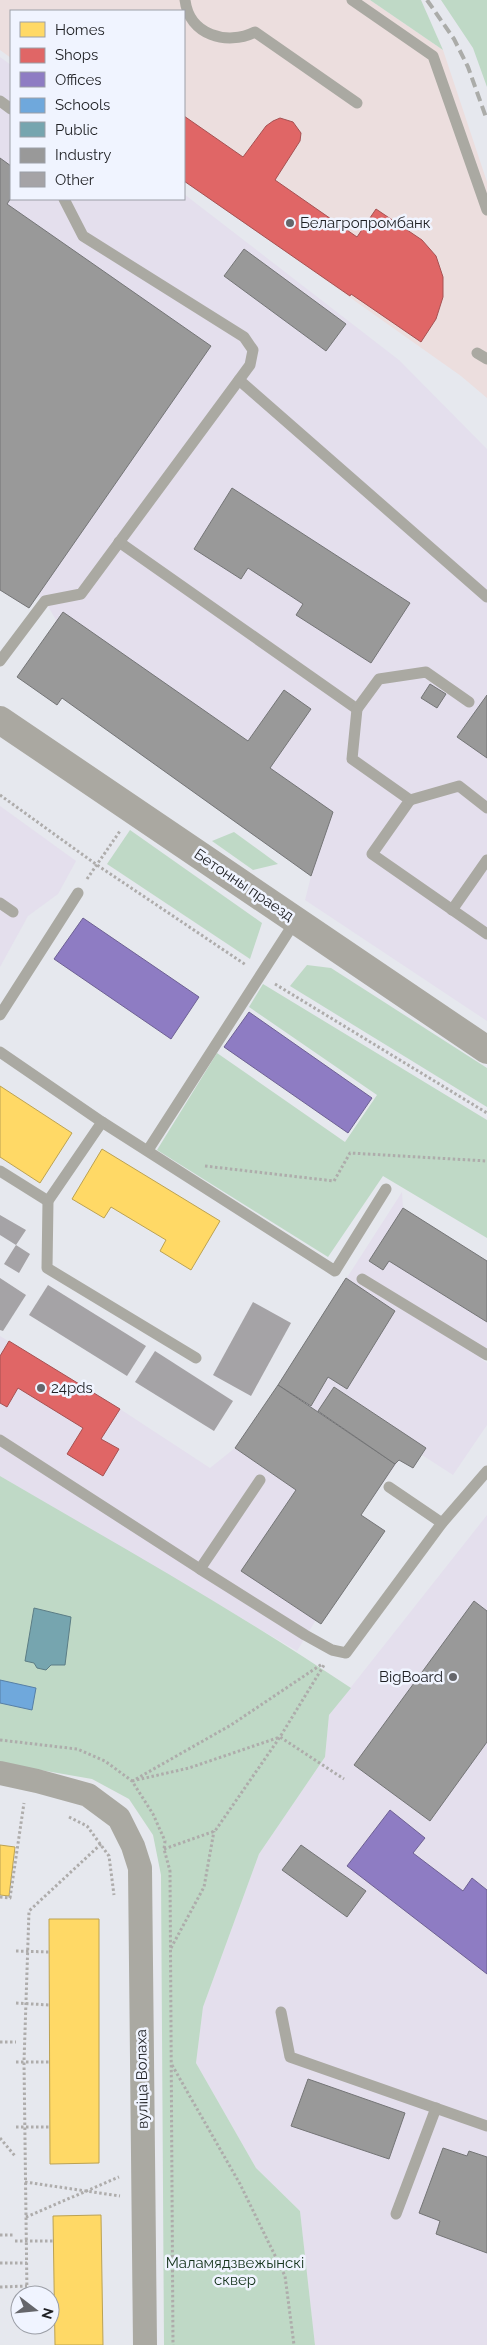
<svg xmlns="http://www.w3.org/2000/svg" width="487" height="2345" font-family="Raleway,sans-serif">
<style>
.commercial{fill:#ecdede}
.industrial{fill:#e4dfed}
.green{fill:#bfd9c6}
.homes{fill:#ffd966;stroke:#bca252}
.shops{fill:#e06666;stroke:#a65152}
.offices{fill:#8e7cc3;stroke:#6d6093}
.schools{fill:#6fa8dc;stroke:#577fa5}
.public{fill:#76a5af;stroke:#5c7d85}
.industry{fill:#999;stroke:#747576}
.building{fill:#a5a3a6}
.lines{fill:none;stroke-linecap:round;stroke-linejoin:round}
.path{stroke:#aeacab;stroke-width:3;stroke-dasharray:2.5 2.5;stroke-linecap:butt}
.lane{stroke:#aaa9a2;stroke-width:11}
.street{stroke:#aaa9a2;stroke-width:24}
.secondary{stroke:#aaa8a1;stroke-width:28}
.rail{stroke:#abaca9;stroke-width:4;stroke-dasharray:10 5;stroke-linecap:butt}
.poi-dot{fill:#65666b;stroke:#f0f4ff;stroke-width:2}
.labels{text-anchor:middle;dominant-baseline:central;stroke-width:5;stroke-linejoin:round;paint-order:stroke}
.poi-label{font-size:15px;fill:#1f2024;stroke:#f0f4ff;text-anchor:start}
.street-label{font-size:15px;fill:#1f2024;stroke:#f0f4ff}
.park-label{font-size:15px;fill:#14331b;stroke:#f0f4ff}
</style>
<rect width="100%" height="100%" fill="#e6e8ee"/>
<path class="commercial" d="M0,0H370L443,50L487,182V398L461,376L184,180V11H11V58L0,50Z"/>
<g class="industrial">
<path d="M0,57L11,65V199H184V194L399,360L487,449V1021L305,900L311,876L62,698L57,705L17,677L57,622L45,601L37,595L29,608L0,590Z"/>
<path d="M0,806L76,861L58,894L28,916L0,967Z"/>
<path d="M402,1192L403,1208L487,1261V1351L481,1359L487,1363V1425L453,1475L422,1455L413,1468L399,1460L361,1515L385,1531L321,1624L316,1620L297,1651L0,1476V1336L120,1409L210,1468L235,1448L278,1385Z"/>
<path d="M487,1515V2345H315L300,2211L256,2168L196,2063L203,2007L259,1854L325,1757L329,1715Z"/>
</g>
<g class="green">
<path d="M370,0H421L443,50Z"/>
<path d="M441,0H487V87L473,48Z"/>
<path d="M130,830L262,923L250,959L107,864Z"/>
<path d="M234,832L278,864L253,870L212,841Z"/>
<path d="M307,965L331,968L487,1068V1107L290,986Z"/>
<path d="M263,984L487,1120V1238L383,1176L328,1257L157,1150L217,1053L345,1142L377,1095L249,1007Z"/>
<path d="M0,1476C118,1545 238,1612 351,1688L329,1715L325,1757L259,1854L203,2007L196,2063L256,2168L300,2211L315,2345H164L161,1875L153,1835L129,1799L92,1779L0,1763Z"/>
</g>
<g class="homes">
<path d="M0,1086L72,1133L40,1183L0,1157Z"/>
<path d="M102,1149L220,1221L191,1270L160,1251L166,1240L111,1207L104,1218L72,1199Z"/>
<path d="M0,1845L15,1847L9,1896L0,1895Z"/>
<path d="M49,1919H99V2163L50,2164Z"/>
<path d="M101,2215L103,2345H55L53,2216Z"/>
</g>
<g class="shops">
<path d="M184,116L243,157L266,126L273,121L280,118L293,122L301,133L300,141L275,180L357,237L376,209L422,240L436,256L443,277V297L436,319L421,342L351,294L350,296L184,181Z"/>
<path d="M9,1341L120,1409L101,1439L119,1449L103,1476L67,1454L83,1428L18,1388L7,1407L0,1403V1356Z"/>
</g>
<g class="offices">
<path d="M83,918L199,997L171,1039L54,959Z"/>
<path d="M249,1012L372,1098L348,1133L224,1047Z"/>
<path d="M390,1810L425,1838L413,1853L463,1891L472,1878L487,1890V1974L347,1866Z"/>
</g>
<path class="schools" d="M0,1680L36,1688L32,1710L0,1703Z"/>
<path class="public" d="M34,1608L71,1617L65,1665H51L46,1670L37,1668L34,1663L25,1661Z"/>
<g class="industry">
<path d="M0,158L11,166V198L7,204L211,346L29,608L0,590Z"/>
<path d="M244,249L346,324L326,351L224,276Z"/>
<path d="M232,488L410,603L371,663L296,615L303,604L248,568L241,579L194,549Z"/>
<path d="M63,612L248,741L284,690L311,709L270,768L333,812L311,876L62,698L57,705L17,677Z"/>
<path d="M430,684L446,694L437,708L421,698Z"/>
<path d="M487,695V758L457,737Z"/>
<path d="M403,1208L487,1261V1322L389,1261L383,1270L369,1261Z"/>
<path d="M346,1278L395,1311L347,1389L328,1377L311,1406L278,1385Z"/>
<path d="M278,1385L395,1464L361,1515L385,1531L321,1624L241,1571L296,1490L235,1448Z"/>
<path d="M334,1387L426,1448L413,1468L399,1460L395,1464L318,1411Z"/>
<path d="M474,1601L487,1611V1742L430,1821L354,1765Z"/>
<path d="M301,1845L366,1891L347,1917L282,1870Z"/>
<path d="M308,2079L405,2113L389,2159L291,2126Z"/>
<path d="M443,2148L467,2156L469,2151L487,2157V2253L436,2234L440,2221L419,2213Z"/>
</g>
<g class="building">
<path d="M0,1215L26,1230L16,1245L30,1254L19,1273L4,1264L16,1245L0,1235Z"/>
<path d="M0,1278L26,1295L3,1331L0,1330Z"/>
<path d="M48,1285L146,1346L127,1376L29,1315Z"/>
<path d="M253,1302L291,1323L251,1396L213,1375Z"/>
<path d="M155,1351L233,1401L214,1431L135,1382Z"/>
</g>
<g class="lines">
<g class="path">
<path d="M0,795L97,865L246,965"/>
<path d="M87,879L120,831"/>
<path d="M275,984L487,1113"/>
<path d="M205,1166L334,1181L350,1153L487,1161"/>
<path d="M0,1740L77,1749L105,1761L132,1781L153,1814L165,1841L164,1849L170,1871L173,2345"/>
<path d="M136,1779L231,1725L322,1664"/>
<path d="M132,1781L189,1768L280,1737L344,1779"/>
<path d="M69,1817L87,1826L109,1856L114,1895"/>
<path d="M164,1849L215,1831L280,1737L324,1665"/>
<path d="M0,1897L10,1898L24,1803"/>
<path d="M171,1948L204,1887L214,1831"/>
<path d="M16,1951L49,1952"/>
<path d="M16,2003L49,2005"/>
<path d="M0,2042H16"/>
<path d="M16,2062H49"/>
<path d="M172,2065L240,2184L285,2276L294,2345"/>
<path d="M16,2127H49"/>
<path d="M0,2138L15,2156"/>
<path d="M25,2182L120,2196"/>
<path d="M26,2217L119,2177"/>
<path d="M0,2235H15"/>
<path d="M15,2241H53"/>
<path d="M0,2263H27"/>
<path d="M0,2287L27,2286"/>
<path d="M27,2295L24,2062L29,1911L101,1844"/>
<path d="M50,2313H54"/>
<path d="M15,2314H20"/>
</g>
<g class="lane">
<path d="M185,0C189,35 227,46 255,32L357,103"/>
<path d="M352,0L433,56L487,210"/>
<path d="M0,101L11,109"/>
<path d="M477,353L487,359"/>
<path d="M239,380L487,597"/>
<path d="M119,542L357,709L379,679L426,672L469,702"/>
<path d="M0,661L45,601L81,594L250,365L253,350L244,337L83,236L64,199"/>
<path d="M357,709L352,759L410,800L372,854L487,934"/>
<path d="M410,800L459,786L487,808"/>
<path d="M0,903L13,912"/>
<path d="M452,910L487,860"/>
<path d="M0,1015L78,893"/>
<path d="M0,1052L102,1122L335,1271L386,1189"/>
<path d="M102,1122L48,1201L47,1268L196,1358"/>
<path d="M148,1150L296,920"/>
<path d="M0,1171L48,1201"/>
<path d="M362,1279L487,1355"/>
<path d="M0,1440L200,1569"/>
<path d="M260,1480L200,1569L305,1635L332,1650L346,1653L442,1523L487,1471"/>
<path d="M389,1487L442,1523"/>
<path d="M281,2012L290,2057L487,2126"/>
<path d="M396,2214L436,2108"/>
</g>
<path class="street" d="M0,1773L37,1781L88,1795L119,1818L133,1846L140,1868L145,2345"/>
<path class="secondary" d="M0,720L487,1050"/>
<path class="rail" d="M427,0L454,39L468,67L487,120"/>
</g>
<g class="poi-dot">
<circle cx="290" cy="223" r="5"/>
<circle cx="41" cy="1388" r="5"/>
<circle cx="453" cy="1677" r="5"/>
</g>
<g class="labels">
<g class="poi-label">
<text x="300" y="223">Белагропромбанк</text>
<text x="51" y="1388">24pds</text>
<text x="443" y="1677" text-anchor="end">BigBoard</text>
</g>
<g class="street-label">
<text transform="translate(244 885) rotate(34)">Бетонны праезд</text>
<text transform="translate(142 2079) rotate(-91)">вуліца Волаха</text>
</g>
<g class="park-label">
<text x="235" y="2263">Маламядзвежынскі<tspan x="235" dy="17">сквер</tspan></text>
</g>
</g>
<rect x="10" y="10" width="175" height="190" fill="#f0f4ff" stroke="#9c9fa7"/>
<rect x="20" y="22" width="25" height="15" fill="#ffd966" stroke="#9c9fa7"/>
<text x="55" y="35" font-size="15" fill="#1f2024">Homes</text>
<rect x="20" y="48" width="25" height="15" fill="#e06666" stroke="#9c9fa7"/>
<text x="55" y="60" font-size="15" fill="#1f2024">Shops</text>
<rect x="20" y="72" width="25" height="15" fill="#8e7cc3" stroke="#9c9fa7"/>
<text x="55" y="85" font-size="15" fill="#1f2024">Offices</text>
<rect x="20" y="98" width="25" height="15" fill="#6fa8dc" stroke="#9c9fa7"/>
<text x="55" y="110" font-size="15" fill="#1f2024">Schools</text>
<rect x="20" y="122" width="25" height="15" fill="#76a5af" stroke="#9c9fa7"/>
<text x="55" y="135" font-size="15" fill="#1f2024">Public</text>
<rect x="20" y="148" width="25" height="15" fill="#999999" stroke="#9c9fa7"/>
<text x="55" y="160" font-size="15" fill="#1f2024">Industry</text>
<rect x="20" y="172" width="25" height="15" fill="#a5a3a6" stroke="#9c9fa7"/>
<text x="55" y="185" font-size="15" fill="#1f2024">Other</text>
<g transform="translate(35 2310) rotate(106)"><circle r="24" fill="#f0f4ff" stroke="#9c9fa7"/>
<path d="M0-4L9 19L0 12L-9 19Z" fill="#65666b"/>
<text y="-8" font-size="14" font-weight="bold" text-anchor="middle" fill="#1f2024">N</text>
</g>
</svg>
